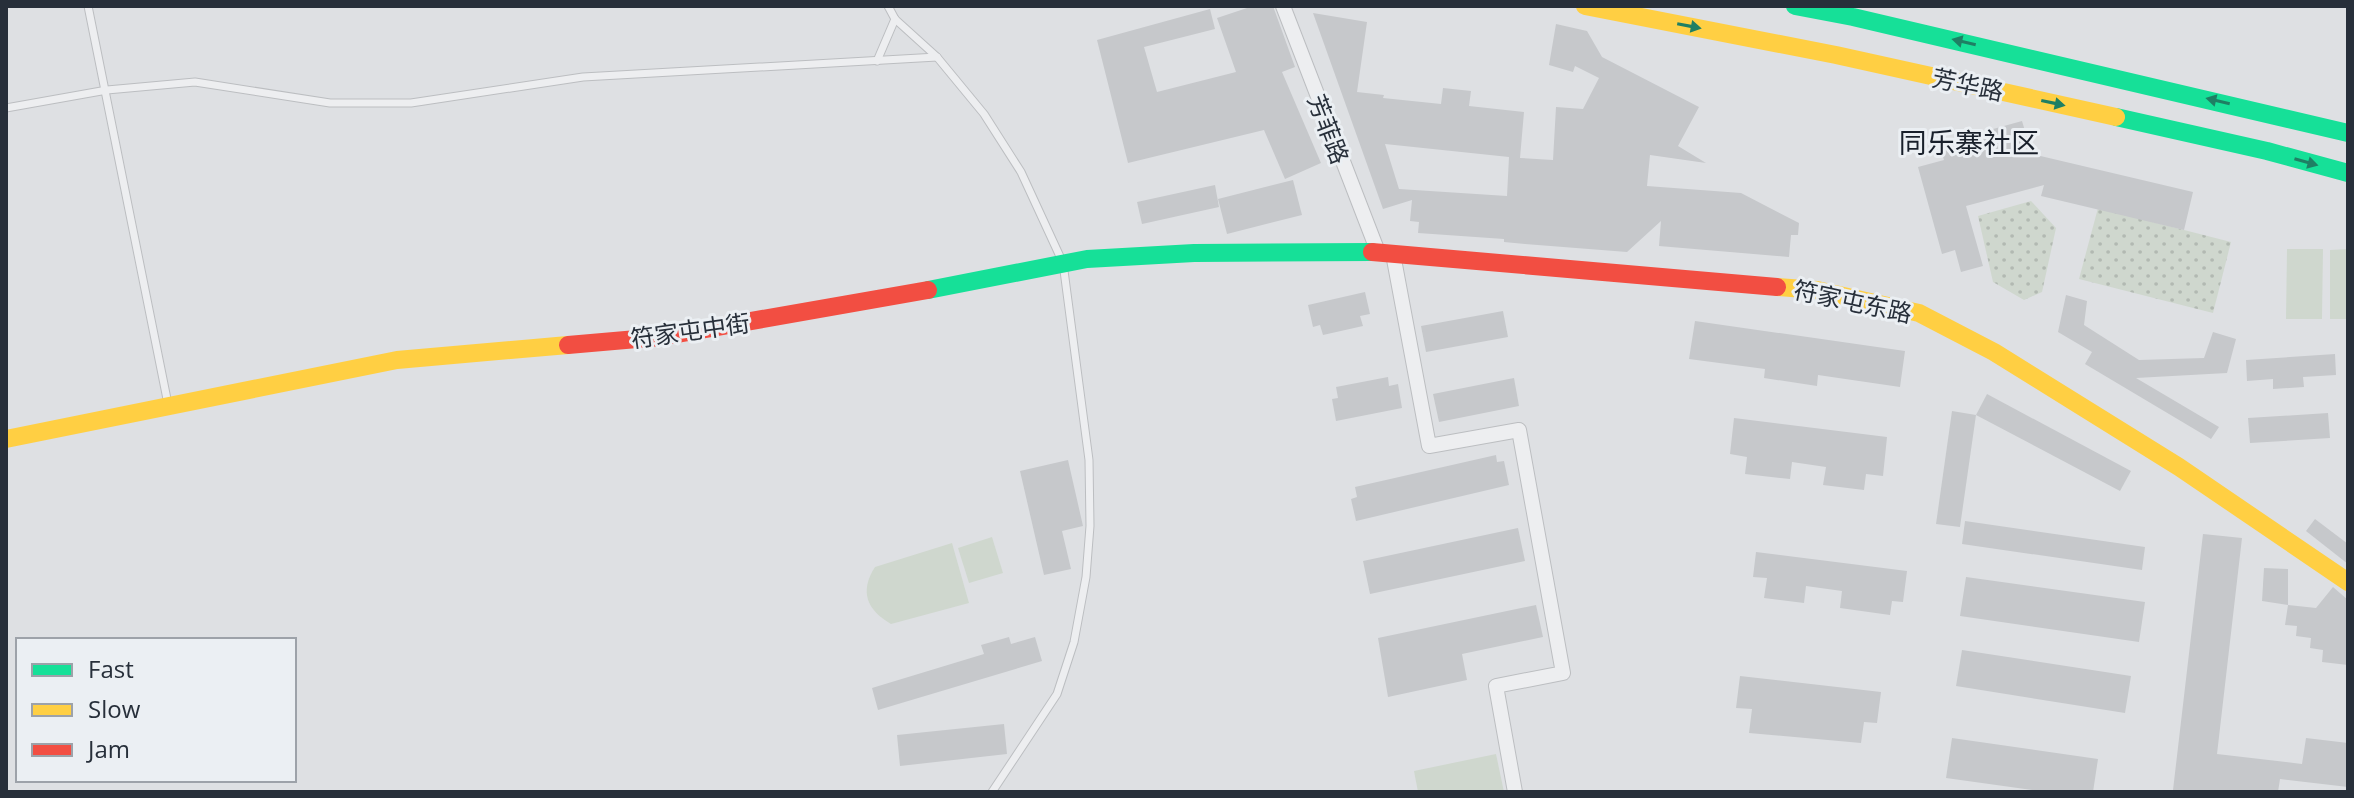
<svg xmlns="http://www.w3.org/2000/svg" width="2354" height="798" font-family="'Open Sans','Noto Sans SC',sans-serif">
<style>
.green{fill:url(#green-dots)}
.pitch{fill:#cfd7ce}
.building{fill:#c6c8cb;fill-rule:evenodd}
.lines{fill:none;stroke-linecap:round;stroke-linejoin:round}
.lane-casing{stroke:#bcbec1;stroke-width:9}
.street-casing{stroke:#bcbec1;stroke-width:16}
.lane{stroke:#edeef0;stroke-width:7}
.street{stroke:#edeef0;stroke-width:14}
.fast{stroke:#16e098;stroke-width:18}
.slow{stroke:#ffcf43;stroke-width:18}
.jam{stroke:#f24e42;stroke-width:18}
.oneway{fill:#1f7f64}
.labels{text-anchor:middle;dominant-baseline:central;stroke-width:6;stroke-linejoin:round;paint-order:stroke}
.street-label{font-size:24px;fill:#272f3a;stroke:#ebeff3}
.quarter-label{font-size:28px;fill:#19202b;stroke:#ebeff3}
</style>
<defs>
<pattern id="green-dots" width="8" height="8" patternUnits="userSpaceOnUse" patternTransform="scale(2)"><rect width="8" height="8" fill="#cfd7ce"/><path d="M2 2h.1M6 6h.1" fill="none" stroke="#b2b9b2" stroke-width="1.8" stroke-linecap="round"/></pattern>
</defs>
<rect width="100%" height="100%" fill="#dee0e3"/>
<g class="green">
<path d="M2031,201L2056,228L2042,292L2024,300L1993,282L1978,216Z"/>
<path d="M2098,208L2231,242L2213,313L2079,279Z"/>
</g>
<g class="pitch">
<path d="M2287,249H2323L2322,319H2286Z"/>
<path d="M2348,249V319H2330V250Z"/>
<path d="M992,537L1003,573L969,583L958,548Z"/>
<path d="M952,543L969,603L891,624C867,610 859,592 875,567Z"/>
<path d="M1496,754L1504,792H1418L1414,771Z"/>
</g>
<g class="building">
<path d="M1253,6H1273L1295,67L1282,72L1321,163L1285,179L1264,130L1128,163L1097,40L1210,9L1215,29L1144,47L1157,92L1236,72L1217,18Z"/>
<path d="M1313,13L1367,22L1357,92L1384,95L1383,98L1441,104L1443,88L1471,91L1469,106L1524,112L1520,158L1553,160L1556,107L1583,109L1599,78L1575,66L1573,72L1549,65L1556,24L1587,31L1602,57L1699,107L1678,146L1706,163L1650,155L1647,186L1741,193L1799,223L1798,235H1791L1789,257L1659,246L1661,221L1627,252L1525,244L1504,242V239L1418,233L1419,222L1410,221L1412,200L1383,209ZM1385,144L1509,157L1507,196L1399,189Z"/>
<path d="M2022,121L2032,154L2193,192L2184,230L2041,196L2044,185L1966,206L1983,266L1961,272L1955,250L1942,254L1918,167L1944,160L1939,144Z"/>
<path d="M1293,180L1302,215L1227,234L1218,199Z"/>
<path d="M1215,185L1219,207L1142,224L1137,202Z"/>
<path d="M1365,292L1370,314L1360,316L1363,326L1323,335L1320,325L1313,327L1308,305Z"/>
<path d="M2066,295L2087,301L2084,325L2139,360L2204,358L2213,332L2236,339L2227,373L2136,378L2219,427L2211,439L2085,364L2092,352L2058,332Z"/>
<path d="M1503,311L1508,337L1426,352L1421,326Z"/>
<path d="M1695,321L1905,351L1900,387L1818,375L1817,386L1764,378L1765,369L1689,359Z"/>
<path d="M2335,354L2336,375L2303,377L2304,387L2273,389V379L2247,381L2246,360Z"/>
<path d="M1388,377L1389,386L1398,384L1402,408L1336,421L1332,399L1338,398L1336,387Z"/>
<path d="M1514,378L1519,406L1439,422L1433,394Z"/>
<path d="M1987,394L2131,471L2120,491L1976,415Z"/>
<path d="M1952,411L1976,415L1960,527L1936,524Z"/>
<path d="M2328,413L2330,438L2250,443L2248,418Z"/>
<path d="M1734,418L1887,437L1883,476L1866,474L1864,490L1823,485L1826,467L1792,462L1790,479L1745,474L1747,457L1730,454Z"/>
<path d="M1496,455L1497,462L1504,461L1509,485L1356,521L1351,499L1357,497L1355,487Z"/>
<path d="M1068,460L1083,526L1062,531L1071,569L1044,575L1020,471Z"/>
<path d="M2315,519L2348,544V564L2306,531Z"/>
<path d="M1965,521L2145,547L2142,570L1962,544Z"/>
<path d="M1518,528L1525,561L1370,594L1363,561Z"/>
<path d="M2203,534L2242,538L2217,754L2302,764L2306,738L2348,743V787L2280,779L2278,792L2173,790Z"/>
<path d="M1756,552L1907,571L1903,602L1892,601L1890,615L1840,608L1842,591L1806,586L1804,603L1764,598L1767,578L1753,577Z"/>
<path d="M2264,568L2288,569V605L2262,601Z"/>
<path d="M1966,577L2145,602L2139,642L1960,616Z"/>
<path d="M2333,587L2348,600V665L2322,662L2323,650L2310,648L2311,638L2296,636L2297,626L2285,625L2288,605L2316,608Z"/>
<path d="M1536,605L1543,637L1462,654L1467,680L1388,697L1378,638Z"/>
<path d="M1009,637L1011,644L1035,637L1042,661L878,710L872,688L984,654L981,645Z"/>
<path d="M1962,650L2131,676L2125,713L1956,686Z"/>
<path d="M1740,676L1881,692L1877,723L1864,722L1861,743L1749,733L1752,709L1736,708Z"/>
<path d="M1004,724L1007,754L900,766L897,735Z"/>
<path d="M1952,738L2098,759L2093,792H2047L1946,778Z"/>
</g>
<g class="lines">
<g class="lane-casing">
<g id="lane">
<path d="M88,6L168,404"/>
<path d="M888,6L895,19L937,57L984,114L1021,172L1063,263L1089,460L1090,526L1086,577L1074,642L1057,694L992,792"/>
<path d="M877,61L895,19"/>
<path d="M6,108L107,90L195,82L330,103H411L583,77L937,57"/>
</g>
</g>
<g class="street-casing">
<g id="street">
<path d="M1283,6L1378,252"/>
<path d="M1393,254L1429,446L1519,430L1563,673L1496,686L1515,792"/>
</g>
</g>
<use href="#lane" class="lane"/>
<use href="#street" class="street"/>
<g class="fast">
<path d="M1795,6L1853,17L2348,133"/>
<path d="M2116,117L2267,151L2348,173"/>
<path d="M928,290L1087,259L1194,253L1372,252"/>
</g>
<g class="slow">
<path d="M1585,6L1836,55L2116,117"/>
<path d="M1777,287L1817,290L1919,313L1994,352L2179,467L2348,582"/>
<path d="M6,439L397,360L568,345"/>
</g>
<g class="jam">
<path d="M1372,252L1777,287"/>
<path d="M568,345L660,337L928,290"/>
</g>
</g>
<defs><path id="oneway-solid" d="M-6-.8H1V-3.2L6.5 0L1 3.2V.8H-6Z" transform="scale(2)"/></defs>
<g class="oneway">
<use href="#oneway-solid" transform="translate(1689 26) rotate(11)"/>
<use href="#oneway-solid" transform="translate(1964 42) rotate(-167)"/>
<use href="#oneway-solid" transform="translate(2218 101) rotate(-167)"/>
<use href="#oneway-solid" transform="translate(2053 103) rotate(12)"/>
<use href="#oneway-solid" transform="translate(2306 162) rotate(16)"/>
</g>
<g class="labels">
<g class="street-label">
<text transform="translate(1968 84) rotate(12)">芳华路</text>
<text transform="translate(1329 129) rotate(69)">芳菲路</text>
<text transform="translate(1853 301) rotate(12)">符家屯东路</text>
<text transform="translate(690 330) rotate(-8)">符家屯中街</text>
</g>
<g class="quarter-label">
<text x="1969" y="142">同乐寨社区</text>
</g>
</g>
<rect width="2354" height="798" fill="none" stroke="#272f3a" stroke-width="16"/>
<rect x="16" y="638" width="280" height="144" fill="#ebeff3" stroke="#9da2a9" stroke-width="2"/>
<rect x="32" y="664" width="40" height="12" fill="#16e098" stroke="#9da2a9" stroke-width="2"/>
<text x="88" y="678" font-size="24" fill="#272f3a">Fast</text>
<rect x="32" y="704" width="40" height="12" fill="#ffcf43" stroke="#9da2a9" stroke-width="2"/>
<text x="88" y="718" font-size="24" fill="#272f3a">Slow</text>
<rect x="32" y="744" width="40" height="12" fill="#f24e42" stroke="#9da2a9" stroke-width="2"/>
<text x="88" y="758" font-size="24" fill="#272f3a">Jam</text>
</svg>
